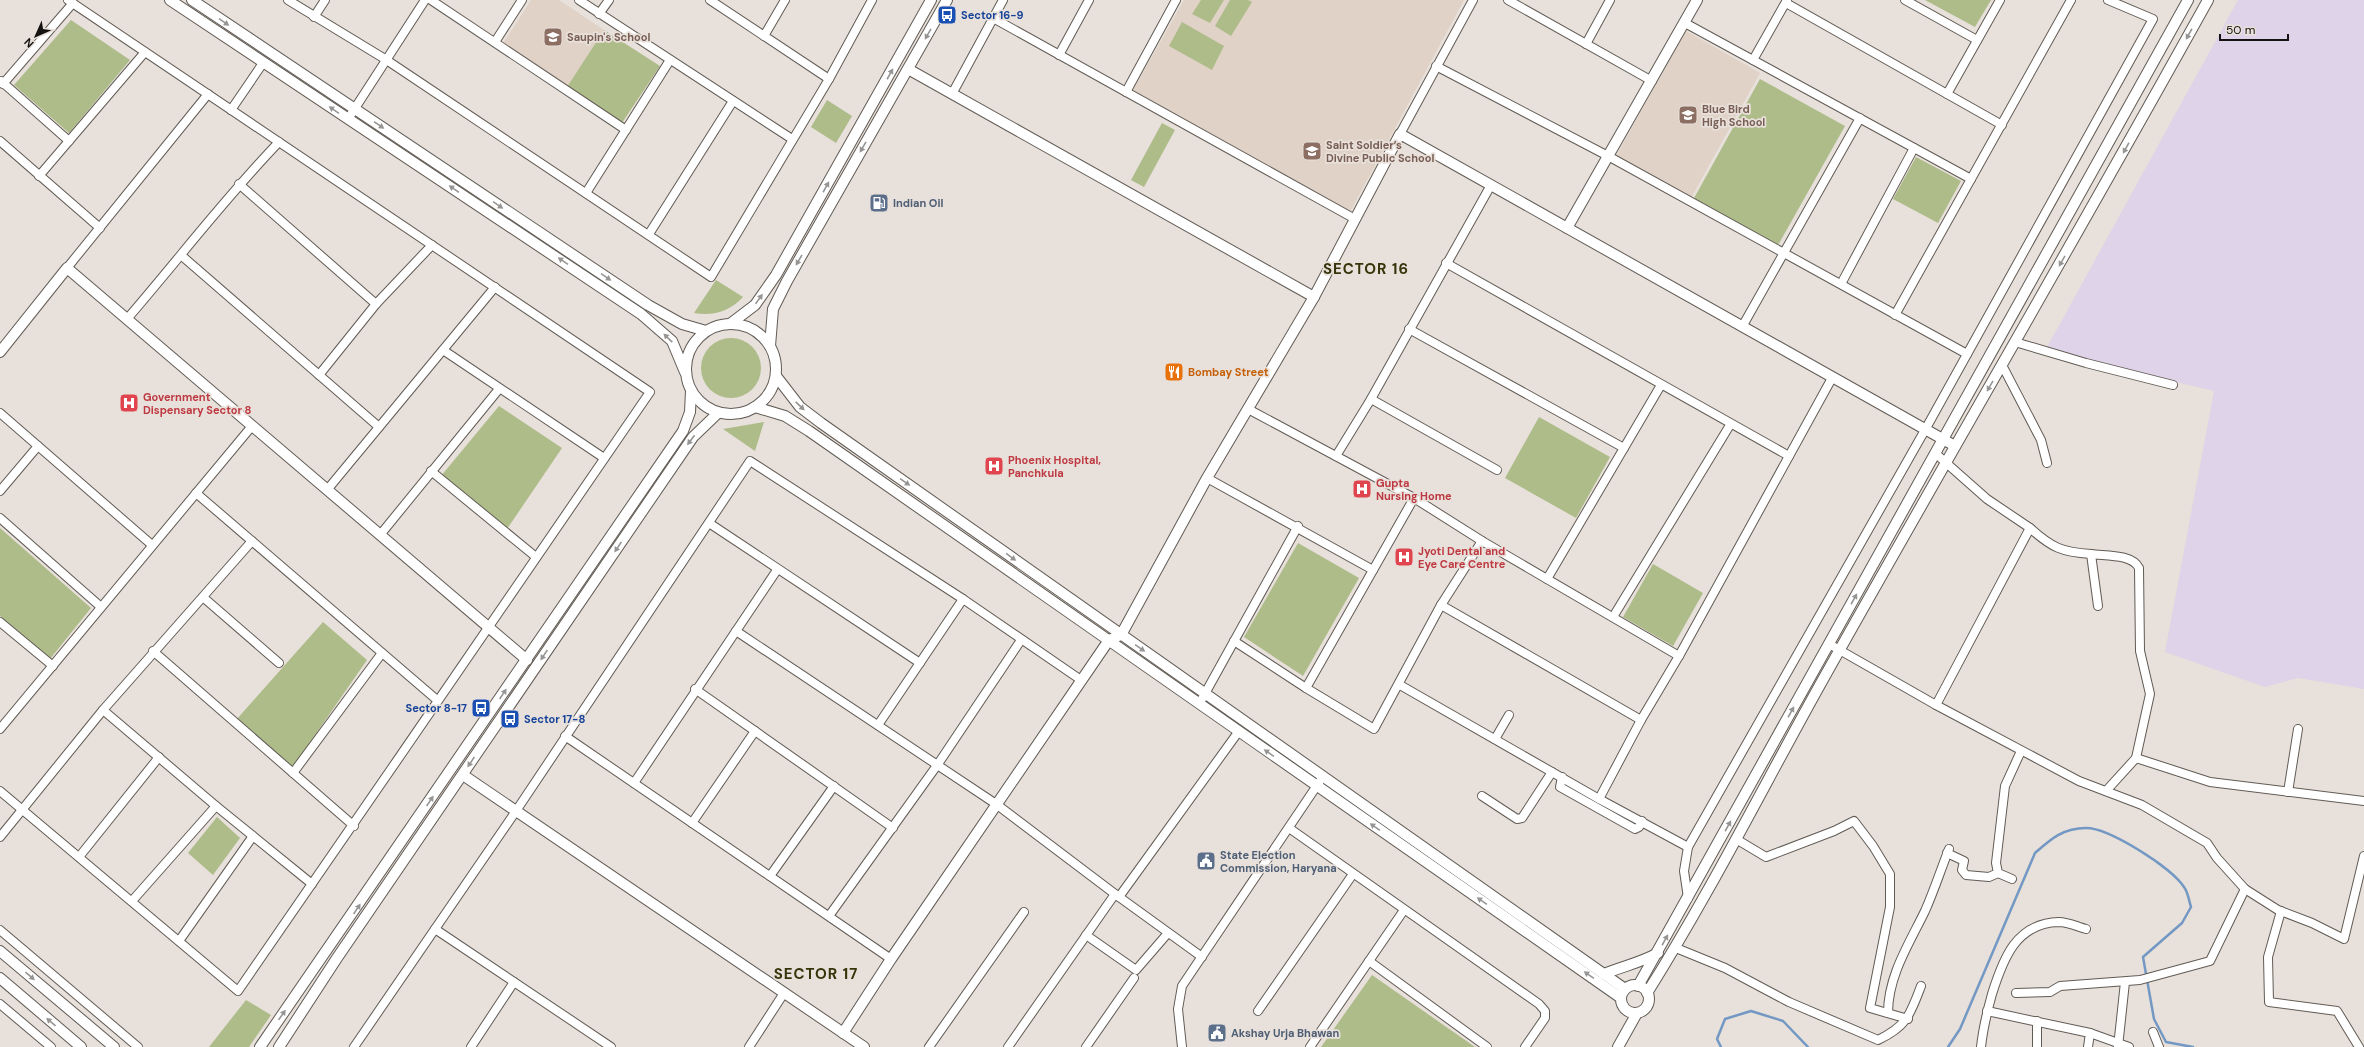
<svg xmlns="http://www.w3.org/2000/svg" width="2364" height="1047" font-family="'DM Sans',sans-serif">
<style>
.built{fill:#e0d2c6}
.industrial{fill:#ded3e8}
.green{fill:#aebc8a}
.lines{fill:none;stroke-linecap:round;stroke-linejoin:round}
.stream{stroke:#7298c3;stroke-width:2.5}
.minor-casing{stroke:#615b55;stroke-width:10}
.tertiary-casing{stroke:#615b55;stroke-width:12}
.minor{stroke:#fff;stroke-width:8}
.tertiary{stroke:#fff;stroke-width:10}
.oneway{fill:#969594}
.labels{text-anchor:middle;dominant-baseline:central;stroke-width:3.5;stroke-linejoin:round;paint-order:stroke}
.transit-label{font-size:11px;font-weight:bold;fill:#164399;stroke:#e8e0da;text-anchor:start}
.education-label{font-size:11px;font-weight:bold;fill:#785e54;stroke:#e8e0da;text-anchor:start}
.service-label{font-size:11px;font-weight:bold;fill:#4e5e75;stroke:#e8e0da;text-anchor:start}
.food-label{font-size:11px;font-weight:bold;fill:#c56008;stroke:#e8e0da;text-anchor:start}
.health-label{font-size:11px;font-weight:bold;fill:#be3a42;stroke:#e8e0da;text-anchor:start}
.district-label{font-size:15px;font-weight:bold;letter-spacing:1px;fill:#35340a;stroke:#e8e0da}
</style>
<rect width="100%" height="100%" fill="#e8e0da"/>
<g class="built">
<path d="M531,0H559L604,30L567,87L502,45Z"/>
<path d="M1184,0H1464L1350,212L1133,90Z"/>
<path d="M1686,31L1760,73L1691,198L1615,158Z"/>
</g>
<path class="industrial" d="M2238,0H2364V689L2298,678L2265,687L2165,652L2214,391L2045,351Z"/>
<g class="green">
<path d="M1201,0H1224L1210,23L1192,14Z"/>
<path d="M1230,0H1248L1252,2L1231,36L1215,26Z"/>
<path d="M1925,0H1991L1975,27Z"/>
<path d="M71,20L130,60L69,133L14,85Z"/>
<path d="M1182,22L1224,46L1212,70L1169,46Z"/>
<path d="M604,30L660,66L622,123L567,87Z"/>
<path d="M1760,79L1845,126L1777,247L1693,200Z"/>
<path d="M827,100L852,116L836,143L811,127Z"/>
<path d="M1162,123L1175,130L1144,187L1131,180Z"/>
<path d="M1916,157L1961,181L1938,223L1893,199Z"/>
<path d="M716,280L743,297C729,312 713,316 694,313Z"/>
<circle cx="731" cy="368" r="30"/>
<path d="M499,406L562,448L507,529L441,476Z"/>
<path d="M1539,417L1610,457L1576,518L1505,478Z"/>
<path d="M764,422L755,451L723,429Z"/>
<path d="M0,528L91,608L50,659L0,616Z"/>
<path d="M1298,543L1359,578L1303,676L1244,637Z"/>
<path d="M1653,564L1703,593L1673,646L1623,617Z"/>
<path d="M323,622L367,660L292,768L236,720Z"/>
<path d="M217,817L240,838L213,875L188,853Z"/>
<path d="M1372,975L1475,1047H1321Z"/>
<path d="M246,1000L271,1015L249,1047H209Z"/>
</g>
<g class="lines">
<g class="stream">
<path d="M1721,1047L1717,1039L1725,1019L1751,1011L1783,1021L1808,1047"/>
<path d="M1948,1047L1960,1029L2035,853C2051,839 2063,828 2086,828C2109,828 2171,867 2184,887C2188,892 2189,901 2191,907L2182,923L2143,957L2154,1019L2166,1042L2193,1047"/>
</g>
<g class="minor-casing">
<g id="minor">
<path d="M288,0L385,59L711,277L829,79L872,0"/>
<path d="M431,0L626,130"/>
<path d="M579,0L792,139"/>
<path d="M710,0L829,79"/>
<path d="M1508,0L1652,81"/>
<path d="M1905,0L1977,40"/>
<path d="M1786,3L2002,125"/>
<path d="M599,14L609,0"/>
<path d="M314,17L325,0"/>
<path d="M993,18L1355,219"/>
<path d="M1685,23L1971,179"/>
<path d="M764,36L785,0"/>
<path d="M495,42L522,0"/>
<path d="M1586,44L1610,0"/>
<path d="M1059,55L1089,0"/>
<path d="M1753,60L1787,0"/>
<path d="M1436,66L1608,156L1967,354"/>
<path d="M1,81L69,141"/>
<path d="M3,84L73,3"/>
<path d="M1126,92L1176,0"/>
<path d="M952,94L1003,0"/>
<path d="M1947,94L2000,0"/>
<path d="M231,110L263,63"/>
<path d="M348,119L425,0"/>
<path d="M1400,134L1473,0"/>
<path d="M0,141L100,228"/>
<path d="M39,176L145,52"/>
<path d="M239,184L376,304"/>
<path d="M586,193L670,60"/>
<path d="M649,234L733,101"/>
<path d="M182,256L379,427"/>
<path d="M1446,263L1789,456"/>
<path d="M67,268L208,94"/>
<path d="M1841,284L1914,148"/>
<path d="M1895,315L2071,0"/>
<path d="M127,319C178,260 225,198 279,142"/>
<path d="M1742,327L1860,118"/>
<path d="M1409,329L1624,448"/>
<path d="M2015,342L2086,363L2173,385"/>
<path d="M443,350L604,458"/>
<path d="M2002,365L2041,440L2047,463"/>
<path d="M319,375L376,304L432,245"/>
<path d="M1371,399L1497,470"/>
<path d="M1248,409L1414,498L1482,541L1679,656"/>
<path d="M0,413L152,545"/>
<path d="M1935,453L1987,499L2030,528L1936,705"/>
<path d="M1336,456L1371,399L1491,185"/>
<path d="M431,471L536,557"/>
<path d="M1207,478L1373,570"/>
<path d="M327,490L495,287"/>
<path d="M0,491L38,446"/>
<path d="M196,493L437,700"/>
<path d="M0,518L101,607"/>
<path d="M709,523L920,663"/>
<path d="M2030,528C2052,548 2062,552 2091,554L2098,606"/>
<path d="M380,535L499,389"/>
<path d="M2091,554C2106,556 2132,554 2139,568L2140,651L2150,694L2136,758"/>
<path d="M1547,579L1661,385"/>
<path d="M204,598L279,663"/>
<path d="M1441,605L1641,720"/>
<path d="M1613,617L1730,425"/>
<path d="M0,622L53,666"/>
<path d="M736,631L996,804L1115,894"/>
<path d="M1234,641L1306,688L1374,729L1441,605L1482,541"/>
<path d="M1829,644L1936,705L2079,781L2142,805L2207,843L2217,858L2245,889L2278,910L2312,923L2344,939L2364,856"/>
<path d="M153,651L354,826"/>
<path d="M1400,685L1599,799L1688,847"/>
<path d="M1306,688L1414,498"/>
<path d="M695,689L893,828"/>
<path d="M1202,699L1298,526"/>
<path d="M103,710L216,806L312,884"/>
<path d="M878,725L963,599"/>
<path d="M0,729L252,426"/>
<path d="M565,736L891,959"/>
<path d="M1495,739L1509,715"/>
<path d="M293,773L382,653"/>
<path d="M1562,777L1560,787L1635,829L1639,827L1642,821"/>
<path d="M634,783L777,570"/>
<path d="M0,791L238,991C376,792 513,591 650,392L68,0"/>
<path d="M2106,791L2136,758L2210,782L2364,801"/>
<path d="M2288,792L2298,729"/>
<path d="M1482,796L1517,819L1522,818L1552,772"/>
<path d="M1599,799L1641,720L1679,656L1832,378"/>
<path d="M692,823L755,731"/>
<path d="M1289,828L1539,1004L1545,1011V1018L1525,1047"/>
<path d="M0,837L103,710L252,541"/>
<path d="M1736,839L1766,857L1834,831L1854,821L1873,846L1890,874V907L1870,1008L1908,1019"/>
<path d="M1947,853L1964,861L1962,870L1966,875L1989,877L1998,873"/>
<path d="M79,857L159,757"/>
<path d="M770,876L834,786"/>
<path d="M2012,879L1998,873L1996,863L2005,786L2021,751"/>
<path d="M1119,897L1239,731"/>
<path d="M1688,898L1684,871L1688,847L1925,430L2153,19L2108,0"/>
<path d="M132,901L216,806"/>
<path d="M2281,911L2268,957L2269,1002L2337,1011L2359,1047"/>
<path d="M829,916L938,764L1021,640"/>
<path d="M435,929L611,1047"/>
<path d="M0,930L138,1047"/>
<path d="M1086,935L1136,970L1168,933"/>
<path d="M179,941L253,836"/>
<path d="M1676,948L1725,968L1789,1002L1878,1040C1907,1026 1910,1015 1921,986"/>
<path d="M1369,961L1487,1047"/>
<path d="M2016,993L2050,992L2060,986L2140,980L2210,961L2245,889"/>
<path d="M0,1004L51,1047"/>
<path d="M1258,1011L1353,874"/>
<path d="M1987,1011L2090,1033"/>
<path d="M1888,1013C1888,976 1909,944 1925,911C1934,891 1941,869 1949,849"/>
<path d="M2153,1032L2159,1047"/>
<path d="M354,1047L516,811L750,461L963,599L1081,680"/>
<path d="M471,1047L514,982"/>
<path d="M749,1047L784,993"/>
<path d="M929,1047L1024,912"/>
<path d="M1008,1047L1115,894L1202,957"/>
<path d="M1086,1047L1134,978"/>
<path d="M1182,1047L1178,1009L1182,986L1320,781"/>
<path d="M1310,1047L1404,910"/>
<path d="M1981,1047C1983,1028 1987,1012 1992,994C2003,959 2016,923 2059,922C2068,922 2078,927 2086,929"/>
<path d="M2037,1047V1021"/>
<path d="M2088,1047L2090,1033L2129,1047"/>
<path d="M2118,1047L2125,982"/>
</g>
</g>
<g class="tertiary-casing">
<g id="tertiary">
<path d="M170,0L641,314L672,341L685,372"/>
<path d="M192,0L648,305L682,324L706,331"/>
<path d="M908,69L1314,297"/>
<path d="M1567,228L1697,0"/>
<circle cx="731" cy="369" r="45"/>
<path d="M730,324L755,305L776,275L931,0"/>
<path d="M770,346L773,309L787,281L947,0"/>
<path d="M0,352L67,268L527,660"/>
<path d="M776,376L800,407L821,423L1625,989"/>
<path d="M755,407L785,416L809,431L1621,998"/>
<path d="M463,775L864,1047"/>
<path d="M0,951L114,1047"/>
<path d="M1604,974C1623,966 1640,963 1658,953"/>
<path d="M0,978L81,1047"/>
<circle cx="1635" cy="999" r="14"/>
<path d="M1638,986L2188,0"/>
<path d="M1647,993C1710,893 1763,787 1821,683C1949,455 2081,229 2208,0"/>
<path d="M843,1033L891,959L1109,640L1121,635L1207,478L1314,297L1400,134L1955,446"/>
<path d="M260,1047L683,431L690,412L691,391"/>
<path d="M279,1047L337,958L693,437L718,413"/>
<path d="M1618,1047L1637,1013"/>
</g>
</g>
<use href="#minor" class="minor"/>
<use href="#tertiary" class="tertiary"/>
</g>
<defs><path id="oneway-solid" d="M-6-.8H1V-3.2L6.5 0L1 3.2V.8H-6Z"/></defs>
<g class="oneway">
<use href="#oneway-solid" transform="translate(224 22) rotate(34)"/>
<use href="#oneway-solid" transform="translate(928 34) rotate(120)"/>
<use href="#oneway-solid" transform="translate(2189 34) rotate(119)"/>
<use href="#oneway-solid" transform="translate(890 74) rotate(-61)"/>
<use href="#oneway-solid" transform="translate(334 110) rotate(-146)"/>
<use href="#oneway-solid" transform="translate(379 125) rotate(34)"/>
<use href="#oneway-solid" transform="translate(863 147) rotate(120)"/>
<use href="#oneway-solid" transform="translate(2126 148) rotate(119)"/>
<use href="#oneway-solid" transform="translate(826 187) rotate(-61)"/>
<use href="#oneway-solid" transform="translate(454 189) rotate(-146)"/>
<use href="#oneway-solid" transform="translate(498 205) rotate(34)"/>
<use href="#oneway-solid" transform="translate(799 260) rotate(120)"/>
<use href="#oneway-solid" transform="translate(563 261) rotate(-146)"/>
<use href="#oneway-solid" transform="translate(2062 261) rotate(120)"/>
<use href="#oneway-solid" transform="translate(606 277) rotate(34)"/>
<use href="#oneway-solid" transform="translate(759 299) rotate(-55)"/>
<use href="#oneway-solid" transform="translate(668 338) rotate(-136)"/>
<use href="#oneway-solid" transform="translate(1990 386) rotate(120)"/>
<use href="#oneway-solid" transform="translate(800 406) rotate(43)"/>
<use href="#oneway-solid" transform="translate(691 440) rotate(127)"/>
<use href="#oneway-solid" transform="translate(905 482) rotate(35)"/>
<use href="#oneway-solid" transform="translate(618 547) rotate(124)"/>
<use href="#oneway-solid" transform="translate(1011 557) rotate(36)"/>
<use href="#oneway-solid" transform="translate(1854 599) rotate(-61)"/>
<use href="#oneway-solid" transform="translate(1140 648) rotate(35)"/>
<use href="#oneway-solid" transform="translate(544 655) rotate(124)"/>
<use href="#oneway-solid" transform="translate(503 694) rotate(-56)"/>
<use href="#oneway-solid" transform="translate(1791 712) rotate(-61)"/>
<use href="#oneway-solid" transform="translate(1269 753) rotate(-145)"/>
<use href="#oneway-solid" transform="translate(471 762) rotate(124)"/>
<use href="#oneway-solid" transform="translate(430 801) rotate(-56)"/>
<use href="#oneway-solid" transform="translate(1728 826) rotate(-61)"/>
<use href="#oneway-solid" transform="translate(1375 827) rotate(-145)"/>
<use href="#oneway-solid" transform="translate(1482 901) rotate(-145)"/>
<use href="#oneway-solid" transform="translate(357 909) rotate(-56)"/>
<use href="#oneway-solid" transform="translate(1665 940) rotate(-61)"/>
<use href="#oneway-solid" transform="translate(1589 975) rotate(-145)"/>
<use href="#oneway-solid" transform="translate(30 976) rotate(40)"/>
<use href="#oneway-solid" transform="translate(282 1015) rotate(-55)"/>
<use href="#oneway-solid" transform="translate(51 1022) rotate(-139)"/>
</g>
<defs>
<g id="bus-square" transform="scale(1)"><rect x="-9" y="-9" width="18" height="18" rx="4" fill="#1a4fb4" stroke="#e8e0da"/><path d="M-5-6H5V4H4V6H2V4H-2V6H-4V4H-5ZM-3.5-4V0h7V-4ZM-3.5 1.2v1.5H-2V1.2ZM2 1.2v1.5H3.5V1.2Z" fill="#fff"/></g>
<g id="school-square" transform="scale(1)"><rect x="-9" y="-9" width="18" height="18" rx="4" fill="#8d6e63" stroke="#e8e0da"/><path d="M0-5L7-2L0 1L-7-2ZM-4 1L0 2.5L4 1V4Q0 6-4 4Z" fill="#fff"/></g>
<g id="fuel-square" transform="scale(1)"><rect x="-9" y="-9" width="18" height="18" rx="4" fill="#5c6f8a" stroke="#e8e0da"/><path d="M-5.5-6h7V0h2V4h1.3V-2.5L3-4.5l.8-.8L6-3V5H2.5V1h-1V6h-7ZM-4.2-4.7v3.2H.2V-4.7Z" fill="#fff"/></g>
<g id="restaurant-square" transform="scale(1)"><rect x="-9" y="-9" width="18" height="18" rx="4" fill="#e8710a" stroke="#e8e0da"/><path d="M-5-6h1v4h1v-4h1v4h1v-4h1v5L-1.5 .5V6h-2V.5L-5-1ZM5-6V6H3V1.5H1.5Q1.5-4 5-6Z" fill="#fff"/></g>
<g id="hospital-square" transform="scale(1)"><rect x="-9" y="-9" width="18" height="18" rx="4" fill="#e0444e" stroke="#e8e0da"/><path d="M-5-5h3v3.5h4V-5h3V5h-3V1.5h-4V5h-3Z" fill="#fff"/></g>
<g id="civic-square" transform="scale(1)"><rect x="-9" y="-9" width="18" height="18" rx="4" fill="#5c6f8a" stroke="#e8e0da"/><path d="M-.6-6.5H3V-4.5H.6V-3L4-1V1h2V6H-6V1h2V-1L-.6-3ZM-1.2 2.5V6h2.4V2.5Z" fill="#fff"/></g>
</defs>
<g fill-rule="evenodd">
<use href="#bus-square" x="947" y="15"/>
<use href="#school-square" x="553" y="37"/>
<use href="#school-square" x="1688" y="115"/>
<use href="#school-square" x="1312" y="151"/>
<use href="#fuel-square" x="879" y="203"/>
<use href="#restaurant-square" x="1174" y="372"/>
<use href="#hospital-square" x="129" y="403"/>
<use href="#hospital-square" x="994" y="466"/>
<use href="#hospital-square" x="1362" y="489"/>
<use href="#hospital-square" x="1404" y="557"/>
<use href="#bus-square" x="481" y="708"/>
<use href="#bus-square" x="510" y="719"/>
<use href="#civic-square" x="1206" y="861"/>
<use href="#civic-square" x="1217" y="1033"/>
</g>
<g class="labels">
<g class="transit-label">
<text x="961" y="15">Sector 16-9</text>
<text x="467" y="708" text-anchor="end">Sector 8-17</text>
<text x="524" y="719">Sector 17-8</text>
</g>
<g class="education-label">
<text x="567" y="37">Saupin's School</text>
<text x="1702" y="109">Blue Bird<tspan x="1702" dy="13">High School</tspan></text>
<text x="1326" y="145">Saint Soldier’s<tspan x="1326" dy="13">Divine Public School</tspan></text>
</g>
<g class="service-label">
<text x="893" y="203">Indian Oil</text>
<text x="1220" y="855">State Election<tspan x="1220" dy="13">Commission, Haryana</tspan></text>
<text x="1231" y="1033">Akshay Urja Bhawan</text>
</g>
<g class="food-label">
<text x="1188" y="372">Bombay Street</text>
</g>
<g class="health-label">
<text x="143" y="397">Government<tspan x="143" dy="13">Dispensary Sector 8</tspan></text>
<text x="1008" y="460">Phoenix Hospital,<tspan x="1008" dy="13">Panchkula</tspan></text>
<text x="1376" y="483">Gupta<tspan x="1376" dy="13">Nursing Home</tspan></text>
<text x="1418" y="551">Jyoti Dental and<tspan x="1418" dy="13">Eye Care Centre</tspan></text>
</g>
<g class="district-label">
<text x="1366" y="269">SECTOR 16</text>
<text x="816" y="974">SECTOR 17</text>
</g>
</g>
<g transform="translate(36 36) rotate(225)" stroke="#e8e0da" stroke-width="3" paint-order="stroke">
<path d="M0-3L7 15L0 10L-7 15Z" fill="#151311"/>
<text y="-6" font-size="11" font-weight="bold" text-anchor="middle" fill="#151311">N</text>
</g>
<path d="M2220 34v6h68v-6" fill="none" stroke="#151311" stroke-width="2"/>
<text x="2226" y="34" font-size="12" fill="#151311" stroke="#e8e0da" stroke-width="3" paint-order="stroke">50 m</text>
</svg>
